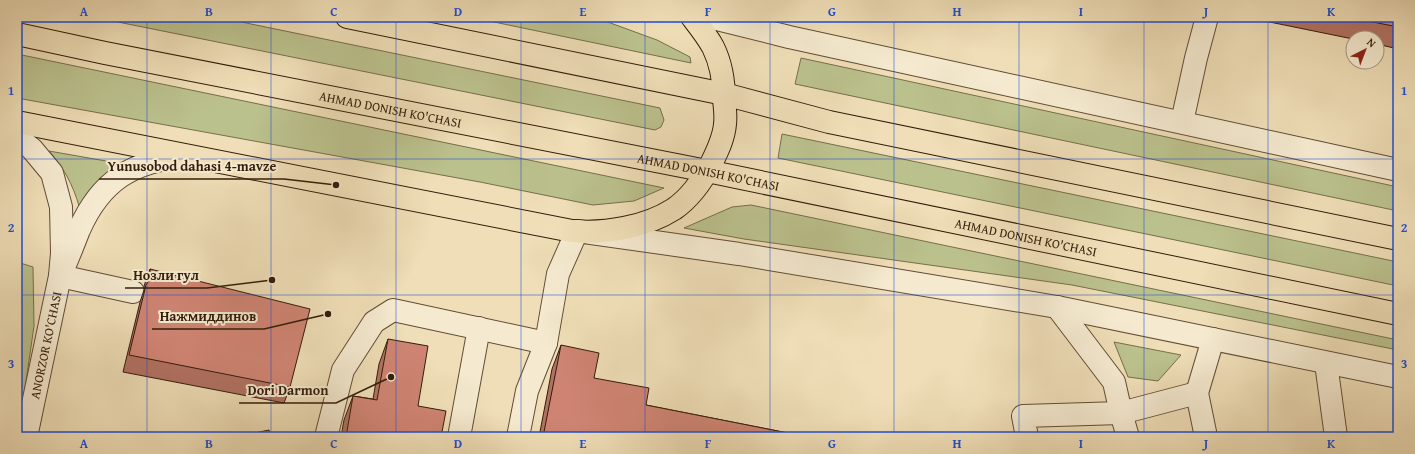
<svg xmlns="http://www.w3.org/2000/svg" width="1415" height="454" font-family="'Gentium Book Plus',serif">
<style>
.green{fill:#bbc18d;stroke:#776e4c}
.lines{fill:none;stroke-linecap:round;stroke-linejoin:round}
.minor-casing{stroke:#624c35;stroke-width:24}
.major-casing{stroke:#331c0a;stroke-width:24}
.minor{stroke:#f5ead0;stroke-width:22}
.major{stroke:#efdeb7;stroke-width:22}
.wall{fill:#b27263;stroke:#331c0a}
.building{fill:#cf8473;stroke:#331c0a}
.grid{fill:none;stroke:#1d4ed8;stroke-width:1;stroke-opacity:0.55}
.labels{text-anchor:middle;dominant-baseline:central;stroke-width:4;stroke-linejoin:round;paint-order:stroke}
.street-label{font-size:13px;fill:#331c0a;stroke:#f5ead0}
.leader{fill:none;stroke:#331c0a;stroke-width:1.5}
.callout-dot{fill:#331c0a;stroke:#f5ead0;stroke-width:1.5}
.callout-label{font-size:14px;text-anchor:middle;font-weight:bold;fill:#331c0a;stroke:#f5ead0;stroke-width:4;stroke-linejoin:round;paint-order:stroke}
.neatline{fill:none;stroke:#1d4ed8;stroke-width:1.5}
.grid-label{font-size:13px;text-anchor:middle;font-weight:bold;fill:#1d4ed8}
</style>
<rect width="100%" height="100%" fill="#efdeb7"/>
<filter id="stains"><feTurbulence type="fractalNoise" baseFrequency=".005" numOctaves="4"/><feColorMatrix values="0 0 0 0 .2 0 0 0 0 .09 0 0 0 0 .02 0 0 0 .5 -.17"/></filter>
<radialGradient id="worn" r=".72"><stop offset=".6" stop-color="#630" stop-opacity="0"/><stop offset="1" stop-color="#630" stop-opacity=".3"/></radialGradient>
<g class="green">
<path d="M93,17H217L660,108L664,120L661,127L655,130Z"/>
<path d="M470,17H594L657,40L690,57L691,63Z"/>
<path d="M17,54L664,188L634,201L593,205L480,182L17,98Z"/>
<path d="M801,58L1398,187V211L795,84Z"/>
<path d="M782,134L1398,262V286L778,158Z"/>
<path d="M49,151L123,164L79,206C73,185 64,168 49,151Z"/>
<path d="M751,205L1398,340V350L1072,285L744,239L684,228L732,207Z"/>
<path d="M17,262L33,267L34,326L22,409L17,432Z"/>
<path d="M1114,342L1181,355L1158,381L1128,377Z"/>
</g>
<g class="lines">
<g class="minor-casing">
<g id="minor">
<path d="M709,17L789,37L1398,170"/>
<path d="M1182,122L1196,58L1207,17"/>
<path d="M17,137L32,149L52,173L61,207L62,253L60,276L133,292"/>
<path d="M1057,307L1114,382L1121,413L1128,437"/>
<path d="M1326,363L1336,437"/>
<path id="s1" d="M26,437L60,276C67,261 73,245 79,230C101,180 133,161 186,156"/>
<path d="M326,437L343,370L374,322L393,310L546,343"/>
<path d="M459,437L479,328"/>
<path d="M518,437L527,391L546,343L558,274L577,231L739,254L1057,307L1398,377"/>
<path d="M1027,437L1023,416L1121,413L1197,393"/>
<path d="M1206,437L1197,393L1213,339"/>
</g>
</g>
<g class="major-casing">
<g id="major">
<path d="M347,17L724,94L829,122L1398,239"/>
<path id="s2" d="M17,34L105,53L707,171L1398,314"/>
<path d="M17,122L572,231C605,234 646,227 674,209C690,198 702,181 711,164C717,152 724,138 725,124C726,117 725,108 724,100C724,83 721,63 713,47C707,36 699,26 692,17"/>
</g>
</g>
<use href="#minor" class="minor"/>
<use href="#major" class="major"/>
</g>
<g class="wall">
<path d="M1157,17H1169L1168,19Z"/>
<path d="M1245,17H1398V49L1377,44V38H1353V39Z"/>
<path d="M150,269L290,387L284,403L123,372L140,302L144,290V286Z"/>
<path d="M388,339L418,406L441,437H341L344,420L353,396L373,399L379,364Z"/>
<path d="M561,345L594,378L646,405L808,437H539L552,369Z"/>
</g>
<g class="building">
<path d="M1348,17H1398V27Z"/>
<path d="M150,269L310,309L290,387L129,355L146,285L151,278Z"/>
<path d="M388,339L428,346L418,406L446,411L441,437H346L353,396L377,400Z"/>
<path d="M561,345L599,353L594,378L649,388L646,405L808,437H543Z"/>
<path d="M269,430L271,437H235Z"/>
</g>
<path class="grid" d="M147,17V437M271,17V437M396,17V437M521,17V437M645,17V437M770,17V437M894,17V437M1019,17V437M1144,17V437M1268,17V437M17,159H1398M17,295H1398"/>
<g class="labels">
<g class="street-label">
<text stroke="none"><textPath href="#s2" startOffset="381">AHMAD DONISH KO'CHASI</textPath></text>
<text stroke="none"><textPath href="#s2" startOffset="705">AHMAD DONISH KO'CHASI</textPath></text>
<text stroke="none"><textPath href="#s2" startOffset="1029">AHMAD DONISH KO'CHASI</textPath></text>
<text stroke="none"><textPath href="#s1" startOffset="94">ANORZOR KO'CHASI</textPath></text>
</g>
</g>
<path class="leader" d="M336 185L284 179H99M272 280L207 288H125M328 314L264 329H152M391 377L336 403H239"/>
<g class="callout-dot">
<circle cx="336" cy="185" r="4"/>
<circle cx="272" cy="280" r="4"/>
<circle cx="328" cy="314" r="4"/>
<circle cx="391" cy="377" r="4"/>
</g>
<g class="callout-label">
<text x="192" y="171">Yunusobod dahasi 4-mavze</text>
<text x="166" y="280">Нозли гул</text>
<text x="208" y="321">Нажмиддинов</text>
<text x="288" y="395">Dori Darmon</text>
</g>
<rect width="1415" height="454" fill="none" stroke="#efdeb7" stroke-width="44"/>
<g transform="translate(1365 50) rotate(42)"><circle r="19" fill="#f5ead0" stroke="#a79881"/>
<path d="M0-3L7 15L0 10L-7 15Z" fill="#8f2418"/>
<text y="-6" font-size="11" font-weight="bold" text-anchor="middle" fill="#331c0a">N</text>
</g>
<rect x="22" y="22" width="1371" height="410" class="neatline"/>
<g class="grid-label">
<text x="84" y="16">A</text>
<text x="209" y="16">B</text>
<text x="334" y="16">C</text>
<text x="458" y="16">D</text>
<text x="583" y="16">E</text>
<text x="708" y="16">F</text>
<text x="832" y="16">G</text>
<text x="957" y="16">H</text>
<text x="1081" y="16">I</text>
<text x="1206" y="16">J</text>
<text x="1331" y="16">K</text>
<text x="11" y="95">1</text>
<text x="1404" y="95">1</text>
<text x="11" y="232">2</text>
<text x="1404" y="232">2</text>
<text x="11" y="368">3</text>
<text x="1404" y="368">3</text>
<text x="84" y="448">A</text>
<text x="209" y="448">B</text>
<text x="334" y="448">C</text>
<text x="458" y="448">D</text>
<text x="583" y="448">E</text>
<text x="708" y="448">F</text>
<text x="832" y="448">G</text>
<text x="957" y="448">H</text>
<text x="1081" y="448">I</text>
<text x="1206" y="448">J</text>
<text x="1331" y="448">K</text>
</g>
<rect width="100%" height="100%" filter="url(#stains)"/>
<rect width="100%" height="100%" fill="url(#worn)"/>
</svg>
